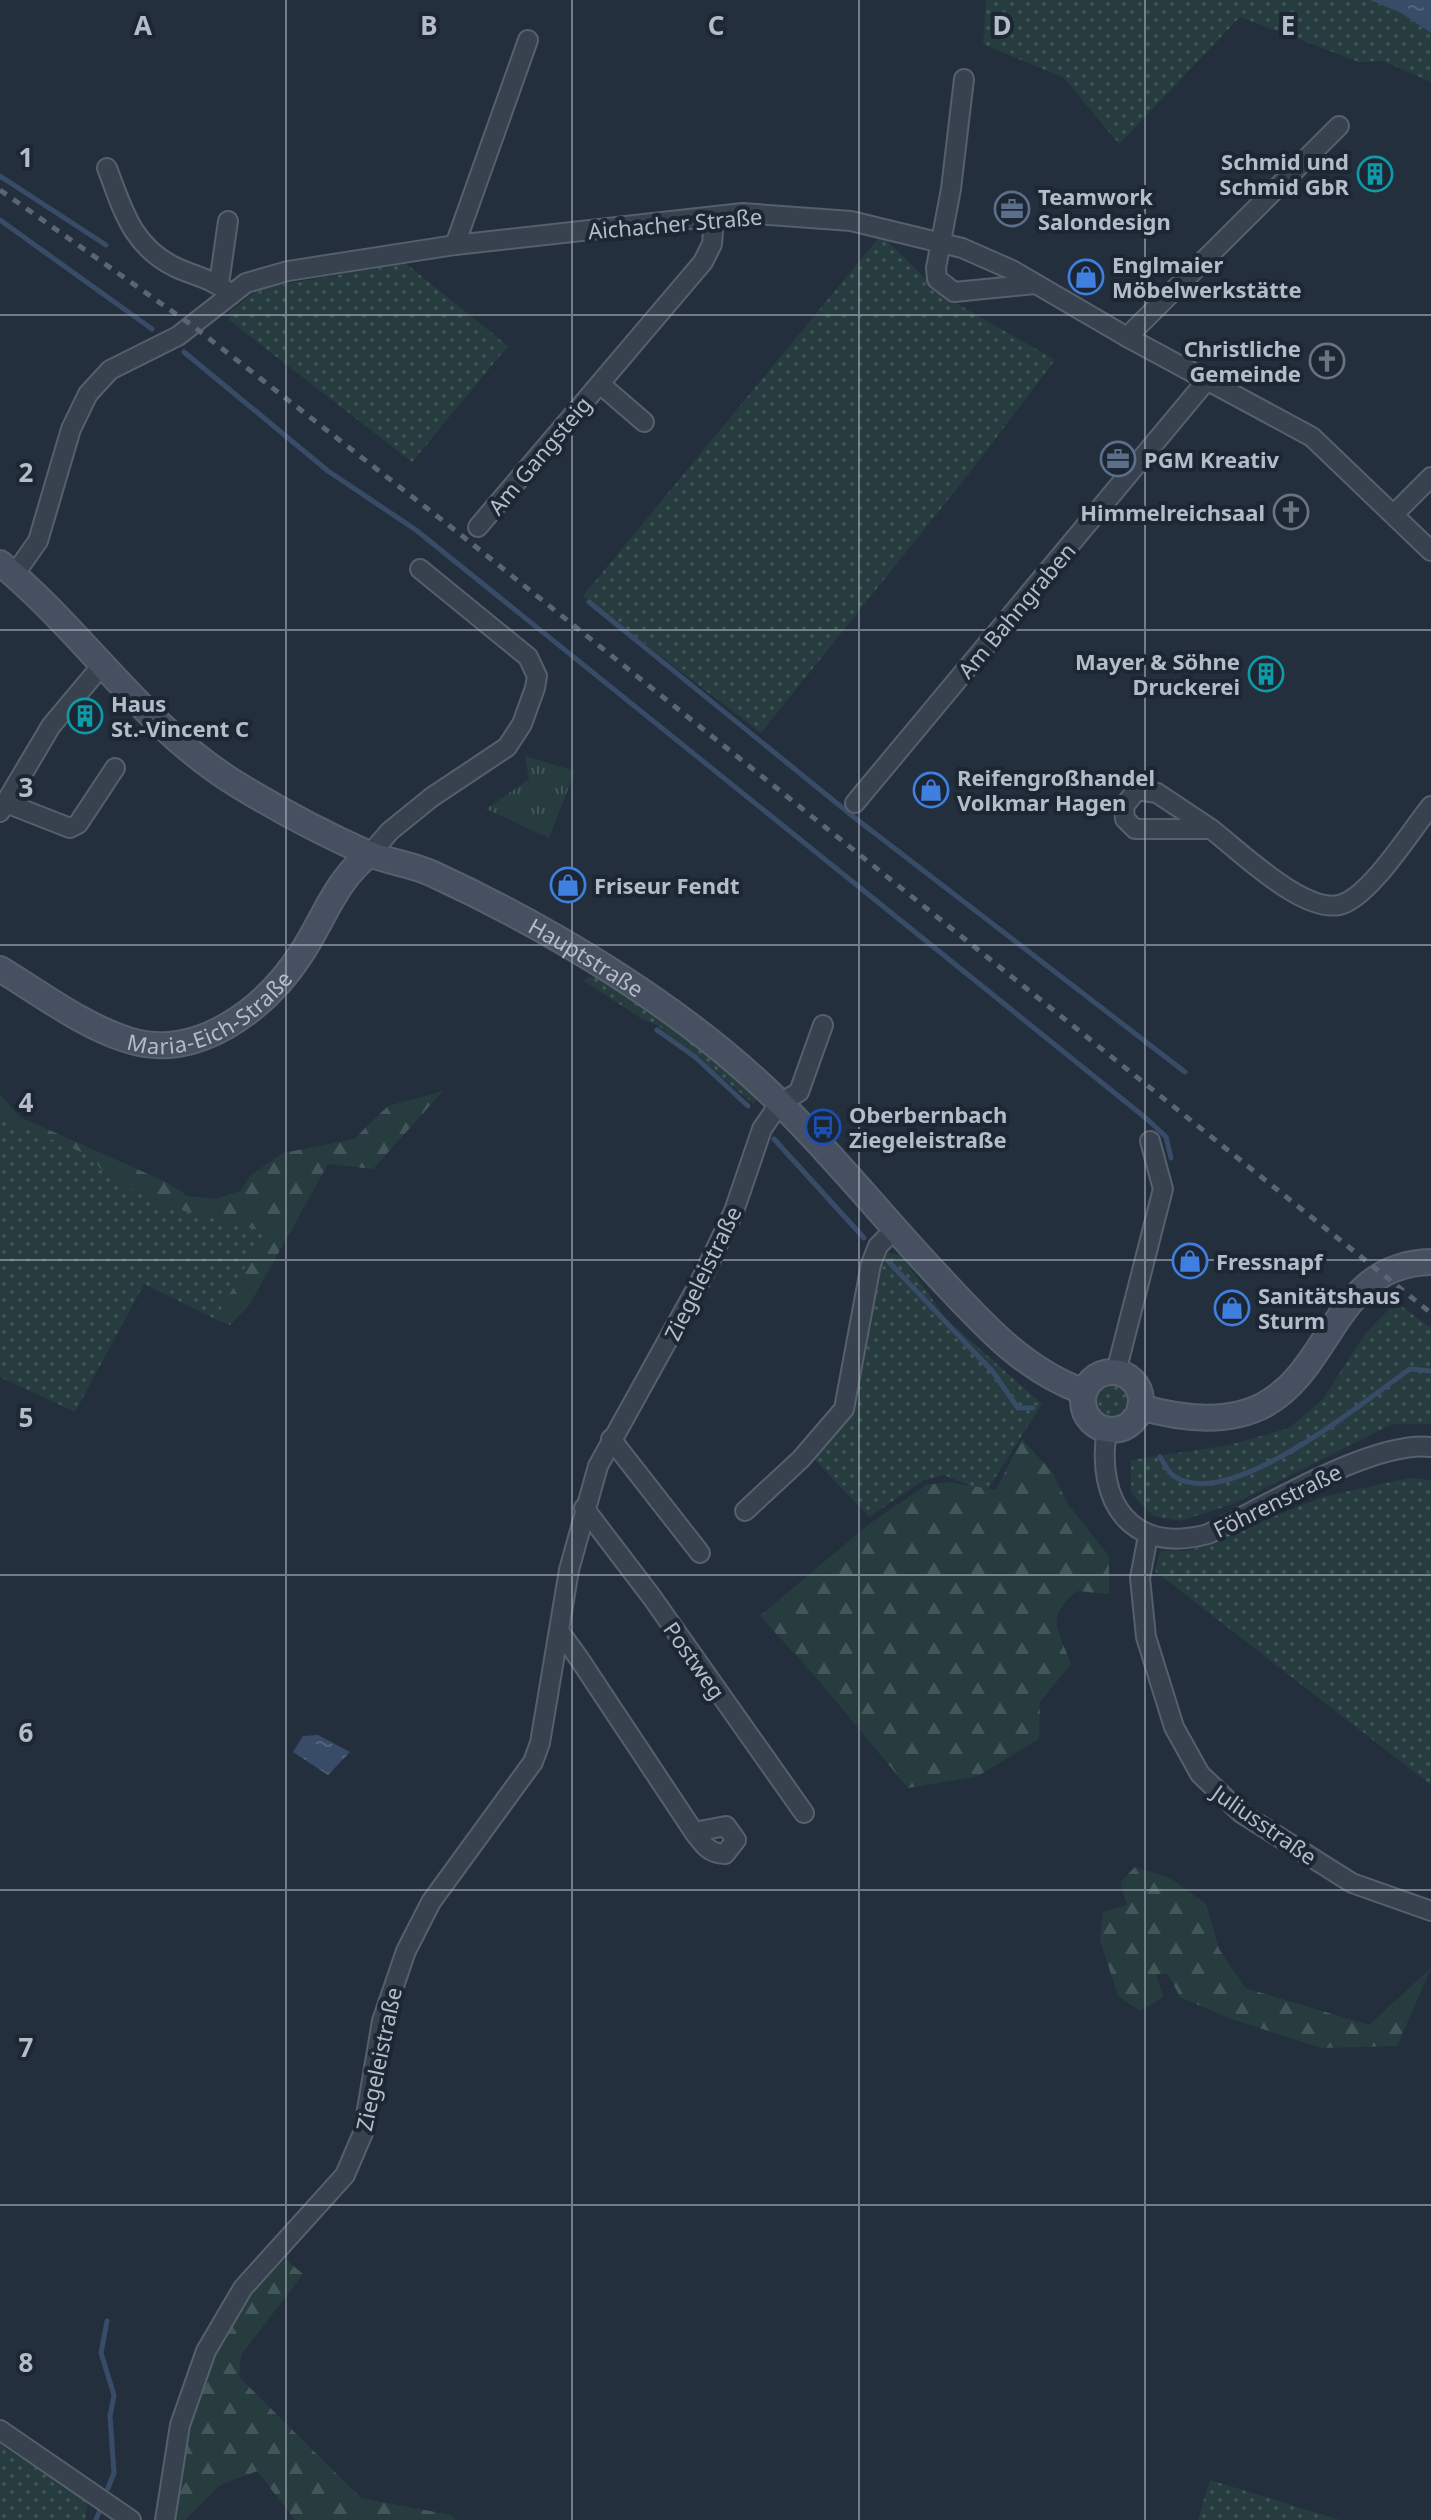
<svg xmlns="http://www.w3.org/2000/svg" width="1431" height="2520" font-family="'Noto Sans',sans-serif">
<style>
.grass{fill:url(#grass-dots)}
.forest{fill:url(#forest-firs)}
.park{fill:url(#park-tufts)}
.water{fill:url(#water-ripples)}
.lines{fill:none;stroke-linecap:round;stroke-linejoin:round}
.stream{stroke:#394c67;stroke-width:5}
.street-casing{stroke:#565f6c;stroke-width:22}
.secondary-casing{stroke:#565f6c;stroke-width:28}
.street{stroke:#38414e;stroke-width:18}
.secondary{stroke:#465061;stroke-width:24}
.rail{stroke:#5a6575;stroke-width:5;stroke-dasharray:8 8;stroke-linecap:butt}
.grid{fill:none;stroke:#b4bcc9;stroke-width:2;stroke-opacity:0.55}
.labels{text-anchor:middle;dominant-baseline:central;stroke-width:8;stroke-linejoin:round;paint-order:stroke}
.poi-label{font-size:22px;font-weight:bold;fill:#b4bcc9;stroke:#1d2633;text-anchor:start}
.street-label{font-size:22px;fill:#b4bcc9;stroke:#1d2633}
.grid-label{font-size:26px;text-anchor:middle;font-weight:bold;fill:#b4bcc9;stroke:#1d2633;stroke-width:8;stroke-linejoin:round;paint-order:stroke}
</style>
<defs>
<pattern id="grass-dots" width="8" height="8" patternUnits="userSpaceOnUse" patternTransform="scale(2)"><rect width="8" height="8" fill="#263c3f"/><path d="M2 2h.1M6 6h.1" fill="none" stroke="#435659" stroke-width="1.8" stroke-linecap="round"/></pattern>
<pattern id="forest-firs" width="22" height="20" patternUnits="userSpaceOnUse" patternTransform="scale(2)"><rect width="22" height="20" fill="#263c3f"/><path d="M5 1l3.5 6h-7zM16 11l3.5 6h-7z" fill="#435659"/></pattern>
<pattern id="park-tufts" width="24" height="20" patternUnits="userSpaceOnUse" patternTransform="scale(2)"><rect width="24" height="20" fill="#263c3f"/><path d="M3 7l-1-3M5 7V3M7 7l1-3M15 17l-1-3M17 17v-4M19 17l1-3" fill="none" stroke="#435659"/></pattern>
<pattern id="water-ripples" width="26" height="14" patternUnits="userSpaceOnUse" patternTransform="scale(2)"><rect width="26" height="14" fill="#394c67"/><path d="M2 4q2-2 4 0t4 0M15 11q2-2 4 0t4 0" fill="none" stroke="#53647b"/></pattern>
</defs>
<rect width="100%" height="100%" fill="#242f3e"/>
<g class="grass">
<path d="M986,0H1370L1401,13L1431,33V82L1383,61L1359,62L1240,17L1119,144L1064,78L983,44Z"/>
<path d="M881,235L942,295L1055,360L967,476L761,733L583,596Z"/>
<path d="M405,263L508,346L412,462L229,320V312L255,292L275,286Z"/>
<path d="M588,977L597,978L700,1047L757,1098L754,1104L657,1025L642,1019L584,981Z"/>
<path d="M0,1116L88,1155L111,1179L149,1197L154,1203L266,1232L215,1319L144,1284L75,1412L0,1377Z"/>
<path d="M888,1252L902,1256L946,1319L1042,1404L986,1492L944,1475L924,1480L869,1517L814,1459L852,1414L878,1262Z"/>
<path d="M1396,1302L1431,1328V1424H1392L1233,1504L1180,1521L1153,1516L1131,1493V1460L1230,1445L1289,1428L1323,1399L1365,1334Z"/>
<circle cx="1112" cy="1401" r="22"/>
<path d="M1409,1478L1431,1480V1785L1155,1571L1160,1551H1189L1322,1497Z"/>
<path d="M0,2444L88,2502L85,2520H0Z"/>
<path d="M1210,2480L1340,2520H1198Z"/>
</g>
<g class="forest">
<path d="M443,1091L373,1169L328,1164L250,1304L230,1325L215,1319L266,1232L154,1203L149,1197L111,1179L88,1155L0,1117V1094L20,1117L166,1182L188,1196L215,1199L240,1191L251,1175L283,1153L354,1139L388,1106Z"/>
<path d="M1022,1439L1053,1473L1067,1503L1109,1556V1594L1077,1591C1044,1619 1058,1628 1071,1664L1040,1702L1039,1739L978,1776L908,1788L815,1676L760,1616L869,1524L926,1485L948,1482L996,1490Z"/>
<path d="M1135,1867L1170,1878L1206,1904L1219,1949L1245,1988L1369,2025L1431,1968L1397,2046L1322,2048L1231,2019L1180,1997L1168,1974H1156L1163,1997L1140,2011L1118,1996L1100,1940L1103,1912L1127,1905L1120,1882Z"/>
<path d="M285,2259L303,2274L241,2355L239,2377L361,2498L451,2515L456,2520H295L257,2471L220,2485L185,2520H176L173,2514C185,2445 204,2357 247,2300C258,2285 273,2272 285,2259Z"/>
</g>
<path class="park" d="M525,756L575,771L549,838L486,809L529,779Z"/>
<g class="water">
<path d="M1370,0H1431V33L1401,13Z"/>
<path d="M318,1735L350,1752L328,1775L293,1752L303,1736Z"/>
</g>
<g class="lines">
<g class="stream">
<path d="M0,176L106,245"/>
<path d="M0,220L152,329"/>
<path d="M184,352L328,471L416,530L1147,1119L1166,1137L1171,1158"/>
<path d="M589,602L855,818L1185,1072"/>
<path d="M657,1030L695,1057L748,1106"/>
<path d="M774,1139L864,1238"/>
<path d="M888,1261L993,1372L1018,1408H1033"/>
<path d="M1160,1457C1164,1462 1168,1473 1174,1476C1228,1514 1365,1400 1410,1369L1431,1371"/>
<path d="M107,2321L101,2353L114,2395L110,2416L114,2473L108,2488"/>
<path d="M96,2520L100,2510"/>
</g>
<g class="street-casing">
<g id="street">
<path d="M964,79L951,189L936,268L937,279L954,292L1035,284"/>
<path d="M107,168C123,210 132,246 175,267C194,276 214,279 230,294"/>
<path d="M455,245L528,40"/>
<path d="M219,284L228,221"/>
<path d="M1127,337L1339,126"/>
<path d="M600,384L644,422"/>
<path d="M1394,514L1431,477"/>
<path d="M478,527L703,262L712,244L714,217"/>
<path d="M14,575L38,541L71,429L88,394L110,370L178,336L246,283L288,271L455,245L743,213L851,221L962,248L1012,270L1127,337L1312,437L1431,551"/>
<path d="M1137,790L1157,793L1211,829H1135L1125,819L1124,806Z"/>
<path d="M6,803L70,828L78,824L115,768"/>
<path d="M855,803L1207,380"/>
<path d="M0,812L51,726L103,664"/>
<path d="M1211,829C1240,851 1309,920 1345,903C1374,890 1410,832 1431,806"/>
<path d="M370,854L390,831L432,797L507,747L522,724L535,688L537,676L528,657L420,569"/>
<path d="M1116,1372L1163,1189L1150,1141"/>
<path d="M1107,1429C1095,1502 1131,1555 1208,1534C1263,1508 1373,1440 1431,1447"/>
<path d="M611,1439L700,1553"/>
<path d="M584,1508L651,1596L804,1813"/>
<path d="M745,1511L801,1459L844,1409L871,1264L878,1246L894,1230"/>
<path d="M1148,1536L1140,1578L1146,1637L1174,1727L1200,1774L1241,1813L1352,1883L1431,1911"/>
<path d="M559,1631L578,1657L694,1832C704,1845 708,1853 725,1854L736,1840L726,1826L694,1832"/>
<path d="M0,2430L131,2520"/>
<path d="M165,2520L180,2425L206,2351L243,2288L345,2175L363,2133L382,2021L406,1951L431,1902L533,1762L540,1743L569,1570L598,1466L701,1280L734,1211L762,1129L780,1103L799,1092L823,1025"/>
</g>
</g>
<g class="secondary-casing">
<g id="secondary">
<path id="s1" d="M0,563C85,633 143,727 238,785C279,810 324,834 367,853C388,862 412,864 433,874C552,929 687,1010 780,1103C836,1158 885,1220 939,1277C984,1325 1022,1369 1084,1392"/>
<path id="s2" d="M0,969C40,993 83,1026 128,1040C197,1062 265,1009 301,954C324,919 336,879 370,854"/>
<circle cx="1112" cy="1401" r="29"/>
<path d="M1140,1407C1347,1466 1296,1265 1431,1262"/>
</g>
</g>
<use href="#street" class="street"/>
<use href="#secondary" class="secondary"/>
<path class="rail" d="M0,190L193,326L451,527L1431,1313"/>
</g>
<path class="grid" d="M286,0V2520M572,0V2520M859,0V2520M1145,0V2520M0,315H1431M0,630H1431M0,945H1431M0,1260H1431M0,1575H1431M0,1890H1431M0,2205H1431"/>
<defs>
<g id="building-ring" transform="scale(1.8)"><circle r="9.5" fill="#1d2633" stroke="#0f9aa8" stroke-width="1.5"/><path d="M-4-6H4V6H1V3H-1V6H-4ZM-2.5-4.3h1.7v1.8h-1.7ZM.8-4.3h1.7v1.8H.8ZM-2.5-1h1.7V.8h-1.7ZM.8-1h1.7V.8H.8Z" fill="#0f9aa8"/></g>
<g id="office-ring" transform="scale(1.8)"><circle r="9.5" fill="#1d2633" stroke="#5c6f8a" stroke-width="1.5"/><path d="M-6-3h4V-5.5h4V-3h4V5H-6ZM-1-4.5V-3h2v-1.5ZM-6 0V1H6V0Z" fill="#5c6f8a"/></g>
<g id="shop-ring" transform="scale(1.8)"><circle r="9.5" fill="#1d2633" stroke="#3f7fe0" stroke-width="1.5"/><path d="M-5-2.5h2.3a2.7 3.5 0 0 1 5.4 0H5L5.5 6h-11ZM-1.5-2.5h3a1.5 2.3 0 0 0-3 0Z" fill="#3f7fe0"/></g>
<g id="church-ring" transform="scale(1.8)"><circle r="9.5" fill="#1d2633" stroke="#6b7280" stroke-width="1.5"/><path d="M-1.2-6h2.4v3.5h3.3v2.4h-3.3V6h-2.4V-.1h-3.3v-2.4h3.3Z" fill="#6b7280"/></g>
<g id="bus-ring" transform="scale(1.8)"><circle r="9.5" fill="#1d2633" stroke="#1a4fb4" stroke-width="1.5"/><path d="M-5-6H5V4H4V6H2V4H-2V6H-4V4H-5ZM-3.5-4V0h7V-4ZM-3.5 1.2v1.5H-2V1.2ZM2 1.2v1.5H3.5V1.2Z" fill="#1a4fb4"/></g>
</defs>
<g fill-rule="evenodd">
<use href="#building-ring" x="1375" y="174"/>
<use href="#office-ring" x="1012" y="209"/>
<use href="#shop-ring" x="1086" y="277"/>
<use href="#church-ring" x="1327" y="361"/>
<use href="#office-ring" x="1118" y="459"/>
<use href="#church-ring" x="1291" y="512"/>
<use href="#building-ring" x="1266" y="674"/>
<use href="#building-ring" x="85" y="716"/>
<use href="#shop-ring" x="931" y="790"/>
<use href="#shop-ring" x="568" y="885"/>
<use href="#bus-ring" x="823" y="1127"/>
<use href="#shop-ring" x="1190" y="1261"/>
<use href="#shop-ring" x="1232" y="1308"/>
</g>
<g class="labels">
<g class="poi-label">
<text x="1349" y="161" text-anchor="end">Schmid und<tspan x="1349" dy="25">Schmid GbR</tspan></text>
<text x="1038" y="196">Teamwork<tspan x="1038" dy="25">Salondesign</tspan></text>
<text x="1112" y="264">Englmaier<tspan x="1112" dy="25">Möbelwerkstätte</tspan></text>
<text x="1301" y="348" text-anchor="end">Christliche<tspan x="1301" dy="25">Gemeinde</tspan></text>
<text x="1144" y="459">PGM Kreativ</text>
<text x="1265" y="512" text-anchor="end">Himmelreichsaal</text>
<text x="1240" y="661" text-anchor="end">Mayer &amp; Söhne<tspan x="1240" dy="25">Druckerei</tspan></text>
<text x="111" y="703">Haus<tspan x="111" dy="25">St.-Vincent C</tspan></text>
<text x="957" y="777">Reifengroßhandel<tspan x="957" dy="25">Volkmar Hagen</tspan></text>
<text x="594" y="885">Friseur Fendt</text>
<text x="849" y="1114">Oberbernbach<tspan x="849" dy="25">Ziegeleistraße</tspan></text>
<text x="1216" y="1261">Fressnapf</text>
<text x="1258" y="1295">Sanitätshaus<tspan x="1258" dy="25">Sturm</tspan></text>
</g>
<g class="street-label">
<text transform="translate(675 223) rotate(-5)">Aichacher Straße</text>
<text transform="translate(539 455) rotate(-50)">Am Gangsteig</text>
<text transform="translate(1016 610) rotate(-50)">Am Bahngraben</text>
<text stroke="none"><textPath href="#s1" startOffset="716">Hauptstraße</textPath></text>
<text stroke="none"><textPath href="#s2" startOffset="238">Maria-Eich-Straße</textPath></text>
<text transform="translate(702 1273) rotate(-64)">Ziegeleistraße</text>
<text transform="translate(1277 1500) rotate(-26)">Föhrenstraße</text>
<text transform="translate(695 1660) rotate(55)">Postweg</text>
<text transform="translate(1265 1824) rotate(35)">Juliusstraße</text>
<text transform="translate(378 2059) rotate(-78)">Ziegeleistraße</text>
</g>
</g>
<g class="grid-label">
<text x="143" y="35">A</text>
<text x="429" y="35">B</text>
<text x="716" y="35">C</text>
<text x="1002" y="35">D</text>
<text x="1288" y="35">E</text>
<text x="26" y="167">1</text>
<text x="26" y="482">2</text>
<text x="26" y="797">3</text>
<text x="26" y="1112">4</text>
<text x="26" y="1427">5</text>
<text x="26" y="1742">6</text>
<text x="26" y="2057">7</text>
<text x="26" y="2372">8</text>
</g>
</svg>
